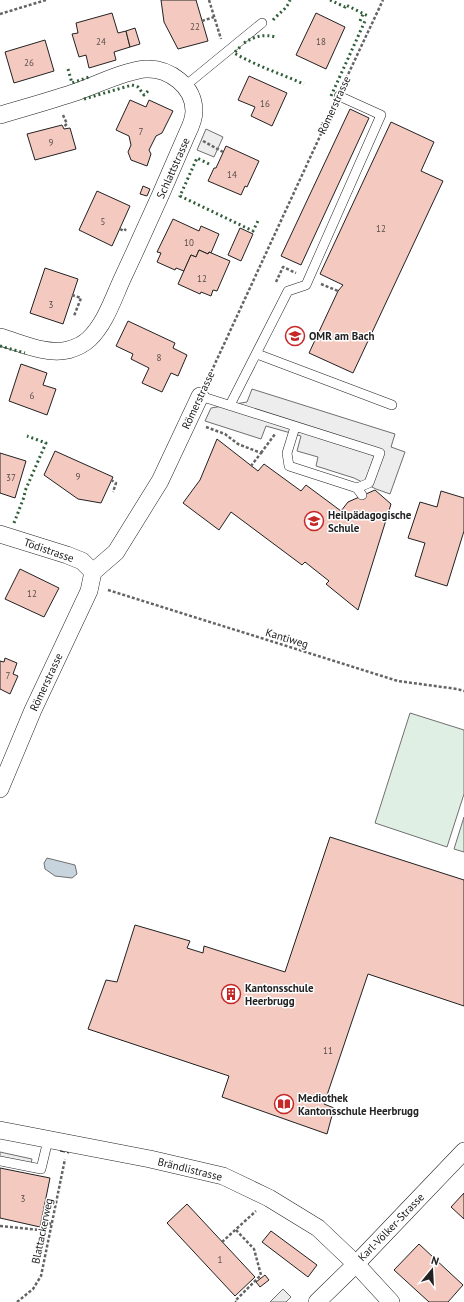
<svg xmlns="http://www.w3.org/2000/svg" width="464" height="1302" font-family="'PT Sans',sans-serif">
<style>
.green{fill:#e0efe3;stroke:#6f6f6f}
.parking{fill:#ededed;stroke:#6f6f6f}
.water{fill:#c7d3dd;stroke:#6f6f6f}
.building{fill:#f3c9c0;stroke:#222}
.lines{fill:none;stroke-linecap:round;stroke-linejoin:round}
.service-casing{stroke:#222;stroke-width:10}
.minor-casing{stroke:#222;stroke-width:18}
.path{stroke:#646464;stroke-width:2.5;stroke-dasharray:3 2;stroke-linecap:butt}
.service{stroke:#fff;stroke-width:9}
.minor{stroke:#fff;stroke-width:17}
.hedge{stroke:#2f5e38;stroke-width:3;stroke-dasharray:2 3;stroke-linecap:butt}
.fence{stroke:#222;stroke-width:1;stroke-dasharray:5 2;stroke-linecap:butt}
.labels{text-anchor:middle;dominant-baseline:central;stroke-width:3;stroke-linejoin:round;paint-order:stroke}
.number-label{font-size:9px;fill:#564c4a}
.street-label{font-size:11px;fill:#222;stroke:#fff}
.poi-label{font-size:11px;font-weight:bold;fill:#222;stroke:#fff;text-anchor:start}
</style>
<rect width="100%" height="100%" fill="#fff"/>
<g class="green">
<path d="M410,713L464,730V794L447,847L375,823Z"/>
<path d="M464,817V852L454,849Z"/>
</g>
<g class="parking">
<path d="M206,129L223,137L214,157L197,150Z"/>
<path d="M252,389L395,434L391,447L405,452L390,494L376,489L354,478L316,466L318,457L297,451L301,436L266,426L261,439L205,421L211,408L247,402Z"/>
<path d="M0,1152L32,1159L31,1164L0,1157Z"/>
<path d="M283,1289L291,1297L286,1302H270Z"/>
</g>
<path class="water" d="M47,858L75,865L77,874L72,878L55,876L45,869L44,863Z"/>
<g class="building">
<path d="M161,0H196L208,41L178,49L164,22Z"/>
<path d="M112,13L118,33L126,31L130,47L114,52L116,60L89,68L86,55L79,57L72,34L78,33L76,23Z"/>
<path d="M316,13L345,27L326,69L296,55Z"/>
<path d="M135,28L140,44L130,47L126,31Z"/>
<path d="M45,40L54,71L14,83L5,52Z"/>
<path d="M249,76L287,93L272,126L251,116L255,107L238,100Z"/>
<path d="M130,100L146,107L149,100L173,111L162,133L156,136L149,150L151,154L147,166L131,160L128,152L131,145L129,136L116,130Z"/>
<path d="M350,109L369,118L301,265L281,256Z"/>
<path d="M391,122L434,142L421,171L443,181L353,373L309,353L338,291L343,285L320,274Z"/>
<path d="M62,125L64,129L70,128L76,149L35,160L27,134Z"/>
<path d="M226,146L259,161L247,187L245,186L241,195L208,181L214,168H216Z"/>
<path d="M143,186L150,189L147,196L140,194Z"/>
<path d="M97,191L130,206L112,246L79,230Z"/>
<path d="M173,219L199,231L201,226L219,234L211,253L209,252L208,254L199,250L196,257L191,255L184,271L176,268L175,270L157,262L161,253L157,252Z"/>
<path d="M240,228L253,234L241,261L228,255Z"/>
<path d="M199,250L208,254L209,252L230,261L217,291L213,290L211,296L201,292L200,294L178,284L191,255L196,257Z"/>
<path d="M45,268L78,279L63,324L30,313Z"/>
<path d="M128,321L175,343L173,348L187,355L178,376L171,373L162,392L142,383L149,368L131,359L133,354L116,346Z"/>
<path d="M21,364L47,373L43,385L56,389L47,415L9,401Z"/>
<path d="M217,439L258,471L264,464L301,491L306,485L341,511L348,502L375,490L391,504L358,610L326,584L329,581L305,562L302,565L231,512L219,530L183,503L200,480Z"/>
<path d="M55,451L113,477L101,503L78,499L44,475Z"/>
<path d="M0,453L26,461L15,498L0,493Z"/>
<path d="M441,491L464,498V531L447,586L415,576L425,543L408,538L420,502L437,507Z"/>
<path d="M20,569L59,588L44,617L5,599Z"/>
<path d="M5,658L17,663L13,674L18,676L10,694L0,689V661L4,662Z"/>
<path d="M330,837L464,880V1006L368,974L324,1104L334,1108L327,1134L222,1097L229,1076L88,1029L106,980L117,982L135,925L190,941L187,948L203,953L204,946L285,972Z"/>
<path d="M0,1168L50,1178L40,1227L0,1218Z"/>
<path d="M464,1193V1219L451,1207Z"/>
<path d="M187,1204L255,1277L235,1296L167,1223Z"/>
<path d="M271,1231L317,1265L308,1277L262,1242Z"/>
<path d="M419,1244L463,1285L448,1302H429L394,1270Z"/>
<path d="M265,1275L269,1280L260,1287L256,1282Z"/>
</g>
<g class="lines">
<g class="service-casing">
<g id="service">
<path d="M185,86L262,23"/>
<path d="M257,354L392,405"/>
<path d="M200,396L380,453L369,483L357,488L289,466L287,453L295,427"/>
<path d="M230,405L288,291L306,285L381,115L339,96"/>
<path d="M356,487L362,495"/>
<path d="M0,1161L41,1169L48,1140"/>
</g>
</g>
<g class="minor-casing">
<g id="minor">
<path d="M0,115C24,108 49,101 73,93C94,86 126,70 146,69C169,68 194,86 194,111C194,119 191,126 187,134C167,181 146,228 124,275C114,296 106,323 89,339C84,344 75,348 68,350C46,355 21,343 0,337"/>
<path d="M0,534L67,555L82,561L93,572"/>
<path d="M0,789L33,710L89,591L93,572L116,552L160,481L200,396"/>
<path d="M0,1130L150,1159L223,1176L269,1198L318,1228L356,1264L391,1302"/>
<path d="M317,1302L356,1264L464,1151"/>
</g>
</g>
<g class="path">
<path d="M209,0L221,39"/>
<path d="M0,14L46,0"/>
<path d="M202,21L214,17"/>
<path d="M344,83L383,0"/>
<path d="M63,115L67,124L63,127"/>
<path d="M203,141L223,152"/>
<path d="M120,229L124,231L126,229"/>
<path d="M276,282L283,267L296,273"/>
<path d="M321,284L338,291"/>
<path d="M72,295L81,298L74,316"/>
<path d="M207,381L333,108"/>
<path d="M206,427L225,434L238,444L261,453L251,466"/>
<path d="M261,453L275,434"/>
<path d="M111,480L116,483L113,492"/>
<path d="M108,590L398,681L457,689L464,691"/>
<path d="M0,1226L41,1230L43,1222L52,1224"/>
<path d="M236,1230L254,1249L261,1275L235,1301L236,1302"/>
<path d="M222,1242L256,1211"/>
<path d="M17,1302L33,1289L41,1276L65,1159"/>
</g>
<use href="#service" class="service"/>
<use href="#minor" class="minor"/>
<g class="hedge">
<path d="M330,0L345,7L346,5L368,16"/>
<path d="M273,20C279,13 287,9 290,0"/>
<path d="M360,21L363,14"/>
<path d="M244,43C255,36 263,34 276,37"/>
<path d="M240,47L234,53C257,66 281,74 304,84"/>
<path d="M68,69L72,83L89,77"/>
<path d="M331,96L365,21"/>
<path d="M84,99L132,85L138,87L144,95L148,91"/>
<path d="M209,164L197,158L180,196L253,231L259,219"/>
<path d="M0,346L25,353"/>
<path d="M14,523L24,497L25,491L46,443L27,436"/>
</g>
<path class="fence" d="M60,1151L69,1153"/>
</g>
<defs>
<g id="university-ring" transform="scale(1)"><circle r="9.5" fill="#fff" stroke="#c62828" stroke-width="1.5"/><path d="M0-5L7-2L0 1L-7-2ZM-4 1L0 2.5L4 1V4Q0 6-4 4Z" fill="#c62828"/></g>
<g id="school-ring" transform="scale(1)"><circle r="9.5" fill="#fff" stroke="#c62828" stroke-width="1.5"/><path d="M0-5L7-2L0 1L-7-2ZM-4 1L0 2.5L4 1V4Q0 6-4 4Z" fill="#c62828"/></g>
<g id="building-ring" transform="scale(1)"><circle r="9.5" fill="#fff" stroke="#c62828" stroke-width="1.5"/><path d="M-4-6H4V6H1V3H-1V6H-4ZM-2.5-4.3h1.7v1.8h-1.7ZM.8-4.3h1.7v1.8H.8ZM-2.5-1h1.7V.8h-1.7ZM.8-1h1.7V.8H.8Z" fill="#c62828"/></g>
<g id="library-ring" transform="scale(1)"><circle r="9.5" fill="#fff" stroke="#c62828" stroke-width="1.5"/><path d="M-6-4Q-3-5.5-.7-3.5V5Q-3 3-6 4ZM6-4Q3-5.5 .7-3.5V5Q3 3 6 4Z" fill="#c62828"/></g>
</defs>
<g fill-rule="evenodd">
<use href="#university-ring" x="295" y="336"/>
<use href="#school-ring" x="314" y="521"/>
<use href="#building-ring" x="231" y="994"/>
<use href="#library-ring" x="284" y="1104"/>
</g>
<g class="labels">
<g class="number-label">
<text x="195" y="26">22</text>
<text x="101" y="41">24</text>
<text x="321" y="41">18</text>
<text x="29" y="62">26</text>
<text x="265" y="103">16</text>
<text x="141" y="131">7</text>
<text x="51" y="142">9</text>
<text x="232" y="174">14</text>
<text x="103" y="221">5</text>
<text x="381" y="228">12</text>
<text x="189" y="242">10</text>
<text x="202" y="278">12</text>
<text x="51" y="304">3</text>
<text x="159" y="357">8</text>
<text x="32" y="395">6</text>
<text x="78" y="476">9</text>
<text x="11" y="477">37</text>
<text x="32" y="593">12</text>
<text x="8" y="675">7</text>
<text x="328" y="1050">11</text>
<text x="23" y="1198">3</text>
<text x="220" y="1259">1</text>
</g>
<g class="street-label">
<text transform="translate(334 105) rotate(-65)">Römerstrasse</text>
<text transform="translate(173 168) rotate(-66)">Schlattstrasse</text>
<text transform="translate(198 400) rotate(-65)">Römerstrasse</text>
<text transform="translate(49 550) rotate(19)">Tödistrasse</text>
<text transform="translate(287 638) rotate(17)">Kantiweg</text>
<text transform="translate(46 682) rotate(-65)">Römerstrasse</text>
<text transform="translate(190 1169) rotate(14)">Brändlistrasse</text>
<text transform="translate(391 1227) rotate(-46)">Karl-Völker-Strasse</text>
<text transform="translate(42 1231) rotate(-78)">Blattackerweg</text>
</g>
<g class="poi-label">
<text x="309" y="336">OMR am Bach</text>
<text x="328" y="515">Heilpädagogische<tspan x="328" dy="13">Schule</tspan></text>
<text x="245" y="988">Kantonsschule<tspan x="245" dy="13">Heerbrugg</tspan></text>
<text x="298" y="1098">Mediothek<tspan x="298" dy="13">Kantonsschule Heerbrugg</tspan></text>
</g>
</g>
<g transform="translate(432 1270) rotate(18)" stroke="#ffffff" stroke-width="3" paint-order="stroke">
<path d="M0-3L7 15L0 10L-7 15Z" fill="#222222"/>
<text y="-6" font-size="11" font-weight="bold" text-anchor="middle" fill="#222222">N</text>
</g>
</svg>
